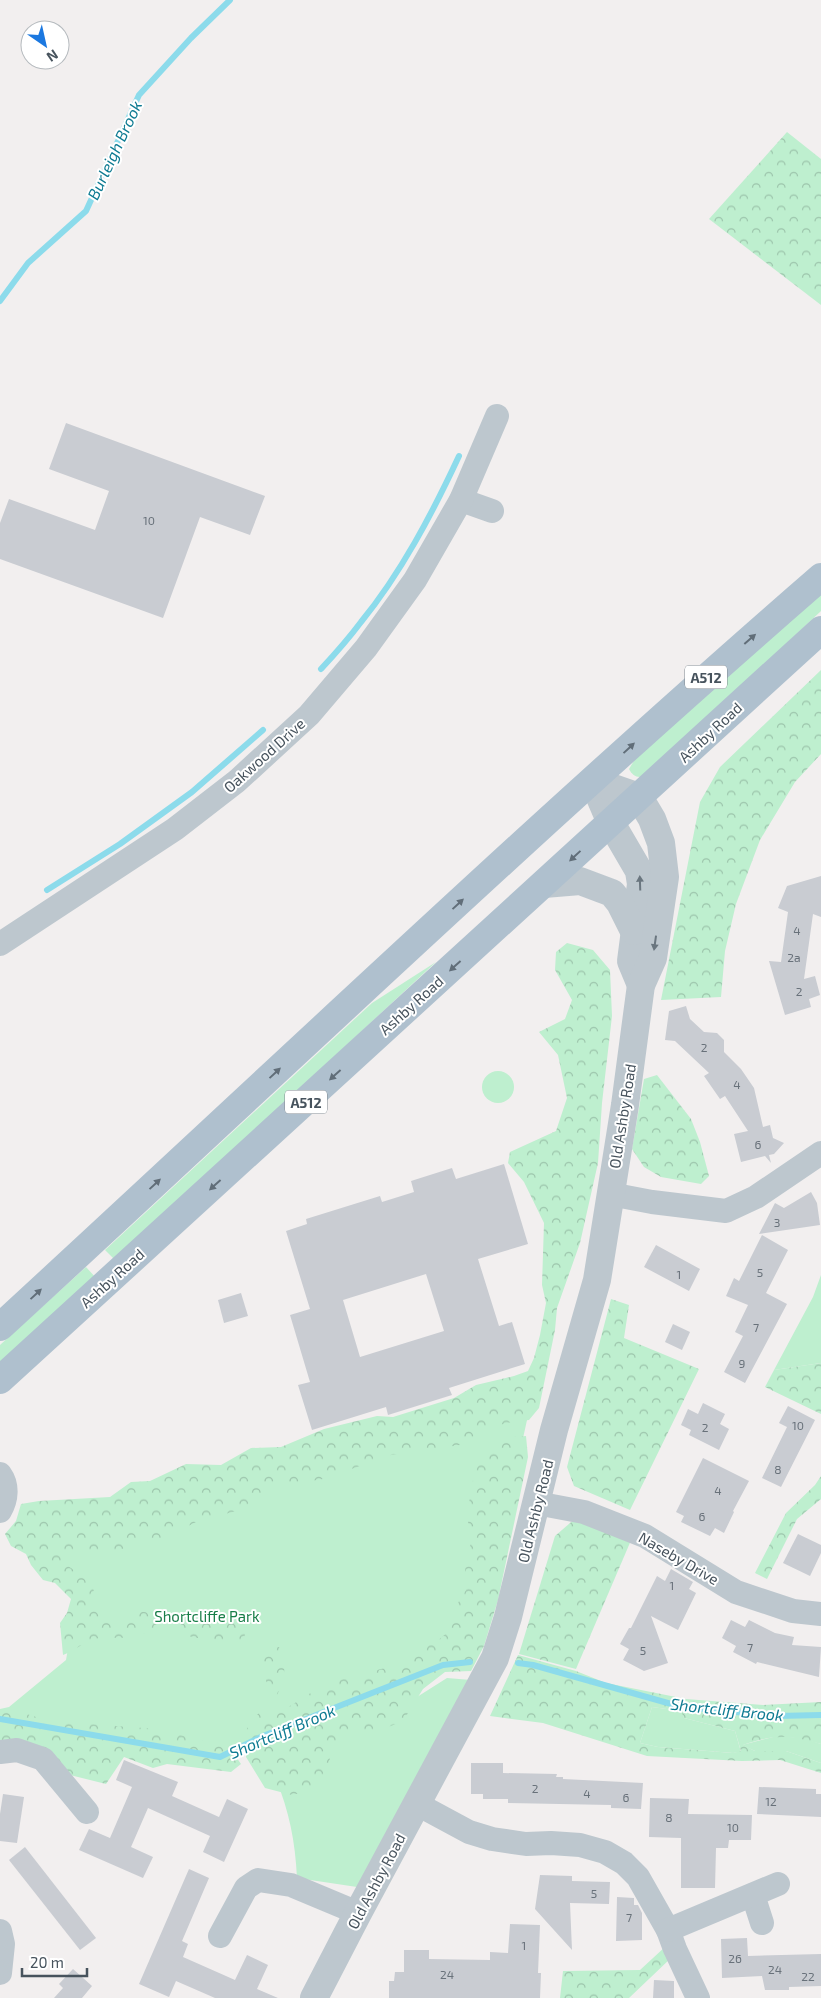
<svg xmlns="http://www.w3.org/2000/svg" width="821" height="1998" font-family="'Exo 2',sans-serif">
<style>
.green{fill:#beefcf}
.forest{fill:url(#forest-crowns);fill-rule:evenodd}
.lines{fill:none;stroke-linecap:round;stroke-linejoin:round}
.stream{stroke:#8cdbeb;stroke-width:6}
.building{fill:#c9ccd2;fill-rule:evenodd}
.minor{stroke:#bdc7ce;stroke-width:24}
.tertiary{stroke:#bdc7ce;stroke-width:28}
.primary{stroke:#afc0ce;stroke-width:28}
.oneway{fill:#616e79}
.oneway2{fill:#6a767f}
.labels{text-anchor:middle;dominant-baseline:central;stroke-width:4;stroke-linejoin:round;paint-order:stroke}
.number-label{font-size:12px;fill:#68717a}
.shield{fill:#fff;stroke:#7e878e;stroke-width:1}
.shield-label{font-size:14px;font-weight:bold;fill:#47535d}
.street-label{font-size:15px;fill:#47535d;stroke:#fff}
.park-label{font-size:15px;fill:#187e48;stroke:#fff}
.water-label{font-size:16px;font-style:italic;fill:#0e7b92;stroke:#fff}
</style>
<defs>
<pattern id="forest-crowns" width="20" height="18" patternUnits="userSpaceOnUse" patternTransform="scale(1.25)"><rect width="20" height="18" fill="#beefcf"/><path d="M2 6a3 3 0 1 1 6 0M12 15a3 3 0 1 1 6 0" fill="none" stroke="#9cc4ab"/></pattern>
</defs>
<rect width="100%" height="100%" fill="#f2efef"/>
<g class="green">
<path d="M821,592V611L647,775C639,779 633,777 629,769L635,759Z"/>
<path d="M436,962L115,1260L105,1250L372,1003Z"/>
<circle cx="498" cy="1087" r="16"/>
<path d="M86,1267L96,1278L0,1365V1345Z"/>
<path d="M821,1275V1363L774,1370L813,1297Z"/>
<path d="M536,1379L481,1630L247,1748C238,1758 229,1755 217,1755L4,1720L0,1709L9,1707L66,1660L77,1597L22,1538Z"/>
<path d="M447,1678L471,1680L357,1887L297,1878C295,1837 288,1807 272,1769L398,1709Z"/>
<path d="M652,1707L682,1711L684,1718L735,1731L741,1752L733,1753L658,1747L640,1743Z"/>
<path d="M777,1736L803,1738L821,1744V1763L786,1751H755L742,1745Z"/>
</g>
<g class="forest">
<path d="M787,132L821,159V305L709,219Z"/>
<path d="M821,670V754L795,782L760,840L736,904L725,951L721,997L661,1000L700,802L720,767Z"/>
<path d="M567,943L593,950L610,970L612,1016L602,1103L598,1163L580,1243L557,1308L555,1330L539,1408L529,1420L505,1423L460,1445L391,1455L323,1479L280,1486L236,1511L196,1522L171,1535L105,1554L74,1555L68,1566C95,1585 94,1584 99,1616C116,1624 122,1623 136,1611L152,1613L157,1623C150,1639 145,1631 132,1634C128,1635 125,1638 121,1638C111,1638 100,1637 90,1640C81,1644 75,1651 63,1655L60,1623L67,1613L71,1599L55,1583L43,1580L31,1565L26,1554L11,1546L5,1534L16,1521L21,1504L39,1501L110,1497L131,1482L150,1481L186,1464L221,1465L251,1448L281,1447L324,1429L377,1416L393,1417L454,1398L476,1385L514,1376L528,1371L534,1358L540,1335L546,1303L542,1285L544,1223L524,1182L508,1163L510,1152L556,1131L567,1098L558,1055L539,1032L565,1019L572,1000L555,970L556,952Z"/>
<path d="M657,1075L691,1119L700,1142L709,1176L701,1184L661,1177L644,1167L632,1149L644,1079Z"/>
<path d="M611,1299L629,1305L624,1338L699,1369L630,1510L574,1486L567,1467Z"/>
<path d="M821,1363V1414L765,1387L774,1370Z"/>
<path d="M526,1436L528,1457L498,1600L484,1646L471,1671L445,1672L423,1689L403,1721L376,1732L357,1730L329,1746L330,1766L317,1789L292,1795L265,1788L246,1757V1730L260,1711L290,1706L325,1684L396,1665L419,1645L437,1641L448,1632L456,1606L466,1590L465,1561L471,1543L467,1514L475,1469L493,1448L512,1437Z"/>
<path d="M821,1476V1499L797,1519L767,1579L755,1573L786,1513L815,1485Z"/>
<path d="M577,1517L632,1538L576,1669L519,1654L555,1536Z"/>
<path d="M190,1614C197,1615 203,1619 210,1620C225,1621 238,1613 246,1631L244,1638L236,1643H228L210,1638H193L183,1632L180,1621L184,1617Z"/>
<path d="M271,1647H279C289,1659 284,1686 275,1698H270L266,1690V1671L263,1655L266,1650Z"/>
<path d="M518,1655L576,1671L606,1683L686,1699L763,1705L821,1702V1744C789,1735 775,1734 743,1745L755,1751H786L821,1763V1773L780,1760L742,1761L647,1756L543,1723L490,1716ZM652,1707L681,1711L684,1718L735,1731L741,1751L733,1753L658,1747L640,1743Z"/>
<path d="M0,1709L17,1711L49,1721L157,1729L230,1748L241,1764L231,1772L167,1764L153,1768L124,1757L106,1784L70,1775L0,1748Z"/>
<path d="M666,1946L671,1958L629,1998H560L563,1971L640,1970Z"/>
</g>
<g class="lines">
<g class="stream">
<path d="M0,301L28,263L86,211L139,95L191,38L230,0"/>
<path d="M321,669C335,654 349,638 361,622C401,573 432,514 459,456"/>
<path d="M47,890L120,844L192,792L263,730"/>
<path d="M518,1663L533,1665L682,1707L777,1716L821,1715"/>
<path d="M0,1719L220,1757L263,1736L443,1665L470,1662"/>
</g>
</g>
<g class="building">
<path d="M66,423L265,496L250,535L200,517L163,618L0,559V523L9,499L95,530L109,491L49,469Z"/>
<path d="M821,876V917L813,914L804,979L815,976L820,995L809,999L811,1007L785,1015L769,961L781,962L788,912L778,908L787,886Z"/>
<path d="M686,1006L690,1019L704,1032L717,1033L724,1040V1052L741,1069L754,1088L763,1127L770,1125L773,1138L784,1143L774,1154L769,1155L771,1163L765,1156L741,1162L734,1134L748,1131L725,1096L720,1099L704,1076L709,1073L675,1041L665,1040L669,1011Z"/>
<path d="M504,1164L528,1244L478,1259L499,1326L512,1322L525,1364L449,1388L452,1395L388,1415L386,1407L312,1430L298,1385L310,1382L290,1315L310,1309L286,1231L307,1224L306,1219L380,1196L382,1202L414,1192L411,1181L452,1168L456,1179ZM426,1274L444,1331L360,1357L343,1300Z"/>
<path d="M811,1192L817,1203L820,1225L759,1234L775,1203L784,1208Z"/>
<path d="M762,1235L788,1250L766,1293L787,1304L745,1383L724,1372L743,1336L735,1332L748,1305L726,1296L734,1278L739,1281Z"/>
<path d="M656,1245L700,1269L689,1291L644,1267Z"/>
<path d="M241,1293L248,1316L224,1323L218,1300Z"/>
<path d="M673,1324L690,1332L682,1350L665,1342Z"/>
<path d="M703,1403L725,1414L720,1424L729,1429L719,1450L689,1435L691,1430L681,1425L688,1409L698,1414Z"/>
<path d="M788,1406L815,1420L781,1487L762,1478L787,1427L779,1423Z"/>
<path d="M703,1458L749,1481L733,1511L734,1512L724,1533L715,1528L710,1536L681,1522L684,1516L676,1512Z"/>
<path d="M798,1534L821,1545V1553L810,1576L783,1563Z"/>
<path d="M671,1569L693,1582L689,1589L696,1593L678,1630L651,1616L668,1663L644,1671L623,1660L629,1649L620,1644L629,1628H631L657,1576L665,1581Z"/>
<path d="M731,1620L745,1627L749,1620L775,1633L794,1637L792,1645L821,1647L819,1677L757,1662L756,1664L733,1652L736,1646L722,1638Z"/>
<path d="M124,1760L178,1782L172,1796L219,1817L227,1799L248,1809L224,1862L203,1852L210,1836L148,1808L131,1847L153,1857L143,1878L79,1850L89,1829L110,1838L132,1787L116,1780Z"/>
<path d="M471,1763H503V1773L557,1774L556,1777H563V1779L643,1783L641,1809L611,1808V1805L508,1803V1799H483V1794H471Z"/>
<path d="M759,1787L816,1789V1794H821V1817L757,1814Z"/>
<path d="M3,1794L24,1797L17,1843L0,1841V1814Z"/>
<path d="M650,1798L689,1799L688,1814L752,1815L751,1840H729L728,1848H716L715,1888H681V1838L649,1837Z"/>
<path d="M25,1847L96,1938L80,1950L9,1860Z"/>
<path d="M189,1869L209,1878L182,1941L188,1944L183,1957L235,1980L247,1955L268,1965L257,1989L278,1998H215L176,1981L169,1997L139,1984Z"/>
<path d="M540,1875L572,1876V1881L610,1882L609,1904L570,1903L572,1950L535,1909Z"/>
<path d="M617,1897L634,1898V1905H638L642,1913V1940L616,1941Z"/>
<path d="M510,1924L540,1925L538,1973H541L540,1998H389V1981H394L395,1972H404V1950H429V1959L490,1960V1952L508,1953Z"/>
<path d="M747,1938L748,1956L821,1954V1986L789,1987V1990H765L762,1976L722,1978L721,1939Z"/>
<path d="M73,1969L92,1986L82,1998H54L63,1988L59,1984Z"/>
<path d="M654,1980L674,1981V1998H653Z"/>
</g>
<g class="lines">
<g class="minor">
<path d="M461,500L492,511"/>
<path d="M0,944L175,829L237,781L309,715L366,648L415,580L461,500L497,416"/>
<path d="M610,1194L652,1202L726,1211L756,1197L821,1153"/>
<path d="M0,1474C8,1485 7,1499 0,1511"/>
<path d="M536,1503L584,1512L645,1536L736,1592L793,1611L821,1614"/>
<path d="M0,1752L17,1750L43,1759L87,1812"/>
<path d="M417,1804L469,1832L492,1839L526,1844L551,1843L580,1845L605,1852L624,1863L638,1877L668,1930L675,1949L698,1998"/>
<path d="M753,1895L762,1923"/>
<path d="M668,1930L778,1884"/>
<path d="M0,1931L3,1944L0,1973"/>
<path d="M220,1936L246,1888L258,1880L291,1885L358,1913"/>
</g>
<g class="tertiary">
<path d="M593,781L611,823L639,871L641,884L631,961L641,985"/>
<path d="M544,884L580,881L612,893L620,903L634,931"/>
<path d="M314,1998L358,1913L495,1658L508,1617L554,1430L597,1280L625,1105L641,985L653,958L665,877L661,843L652,819L639,797L593,781"/>
</g>
<g class="primary">
<path d="M0,1327C273,1076 541,820 821,577"/>
<path d="M0,1380L821,630"/>
</g>
</g>
<defs><path id="oneway-solid" d="M-6-.8H1V-3.2L6.5 0L1 3.2V.8H-6Z" transform="scale(1.25)"/></defs>
<g class="oneway">
<use href="#oneway-solid" transform="translate(750 639) rotate(-41)"/>
<use href="#oneway-solid" transform="translate(629 748) rotate(-43)"/>
<use href="#oneway-solid" transform="translate(575 856) rotate(137)"/>
<use href="#oneway-solid" transform="translate(458 904) rotate(-43)"/>
<use href="#oneway-solid" transform="translate(455 966) rotate(138)"/>
<use href="#oneway-solid" transform="translate(275 1073) rotate(-43)"/>
<use href="#oneway-solid" transform="translate(335 1075) rotate(138)"/>
<use href="#oneway-solid" transform="translate(155 1184) rotate(-43)"/>
<use href="#oneway-solid" transform="translate(215 1185) rotate(138)"/>
<use href="#oneway-solid" transform="translate(36 1294) rotate(-43)"/>
</g>
<g class="oneway2">
<use href="#oneway-solid" transform="translate(640 883) rotate(-92)"/>
<use href="#oneway-solid" transform="translate(655 943) rotate(98)"/>
</g>
<g class="labels">
<g class="number-label">
<text x="149" y="520">10</text>
<text x="797" y="930">4</text>
<text x="794" y="957">2a</text>
<text x="799" y="991">2</text>
<text x="704" y="1047">2</text>
<text x="737" y="1084">4</text>
<text x="758" y="1144">6</text>
<text x="777" y="1222">3</text>
<text x="760" y="1272">5</text>
<text x="679" y="1274">1</text>
<text x="756" y="1327">7</text>
<text x="742" y="1363">9</text>
<text x="798" y="1425">10</text>
<text x="705" y="1427">2</text>
<text x="778" y="1469">8</text>
<text x="718" y="1490">4</text>
<text x="702" y="1516">6</text>
<text x="672" y="1585">1</text>
<text x="750" y="1647">7</text>
<text x="643" y="1650">5</text>
<text x="535" y="1788">2</text>
<text x="587" y="1793">4</text>
<text x="626" y="1797">6</text>
<text x="771" y="1801">12</text>
<text x="669" y="1817">8</text>
<text x="733" y="1827">10</text>
<text x="594" y="1893">5</text>
<text x="629" y="1917">7</text>
<text x="524" y="1945">1</text>
<text x="735" y="1958">26</text>
<text x="775" y="1969">24</text>
<text x="447" y="1974">24</text>
<text x="808" y="1976">22</text>
</g>
<g class="shield">
<rect x="685" y="665.5" width="42" height="23" rx="4"/>
<rect x="285" y="1090.5" width="42" height="23" rx="4"/>
</g>
<g class="shield-label">
<text x="706" y="677">A512</text>
<text x="306" y="1102">A512</text>
</g>
<g class="street-label">
<text transform="translate(710 732) rotate(-43)">Ashby Road</text>
<text transform="translate(264 755) rotate(-42)">Oakwood Drive</text>
<text transform="translate(411 1005) rotate(-42)">Ashby Road</text>
<text transform="translate(622 1116) rotate(-81)">Old Ashby Road</text>
<text transform="translate(112 1278) rotate(-42)">Ashby Road</text>
<text transform="translate(535 1511) rotate(-76)">Old Ashby Road</text>
<text transform="translate(679 1558) rotate(30)">Naseby Drive</text>
<text transform="translate(376 1881) rotate(-62)">Old Ashby Road</text>
</g>
<g class="park-label">
<text x="207" y="1616">Shortcliffe Park</text>
</g>
<g class="water-label">
<text transform="translate(114 150) rotate(-65)">Burleigh Brook</text>
<text transform="translate(727 1709) rotate(6)">Shortcliff Brook</text>
<text transform="translate(282 1731) rotate(-23)">Shortcliff Brook</text>
</g>
</g>
<g transform="translate(45 45) rotate(146)"><circle r="24" fill="#ffffff" stroke="#b5babe"/>
<path d="M0-4L9 19L0 12L-9 19Z" fill="#1b78e0"/>
<text y="-8" font-size="14" font-weight="bold" text-anchor="middle" fill="#47535d">N</text>
</g>
<path d="M22 1968v8h65v-8" fill="none" stroke="#47535d" stroke-width="2.5"/>
<text x="30" y="1968" font-size="15" fill="#47535d" stroke="#ffffff" stroke-width="4" paint-order="stroke">20 m</text>
</svg>
